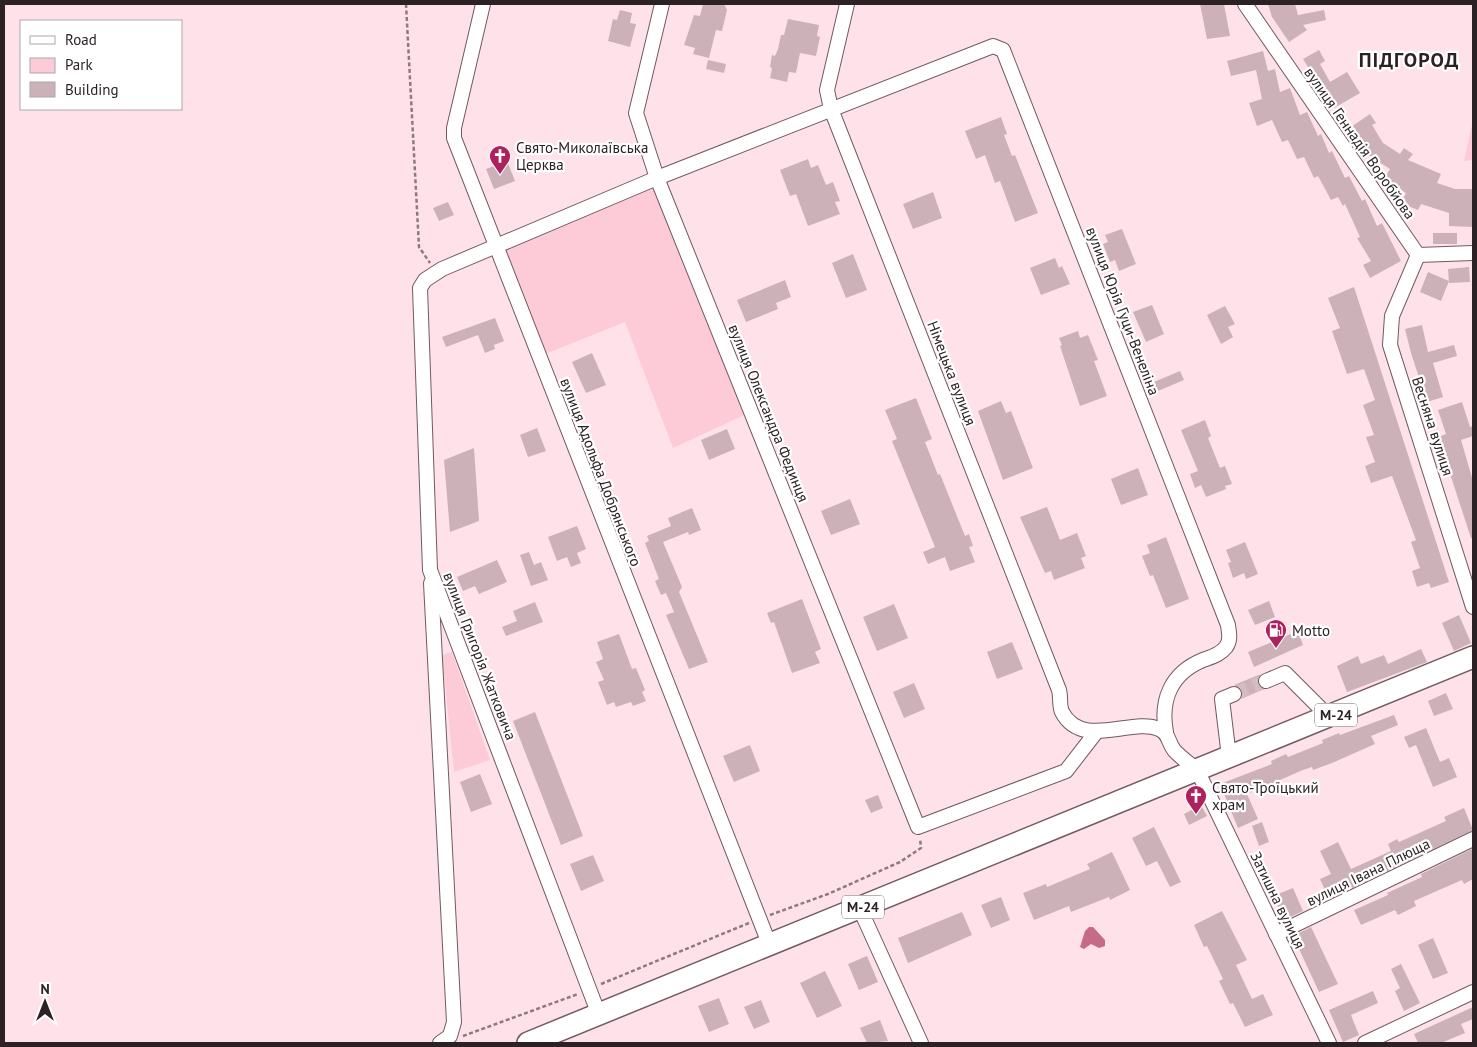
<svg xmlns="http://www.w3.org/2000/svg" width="1477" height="1047" font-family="'PT Sans',sans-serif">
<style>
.green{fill:#fdcbd8}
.water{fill:#c56b87}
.building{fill:#cdb1b8}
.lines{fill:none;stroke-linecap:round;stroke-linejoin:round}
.minor-tunnel{stroke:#d5bcc2;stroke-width:14;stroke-dasharray:14 7;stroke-linecap:butt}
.minor-casing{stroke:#725960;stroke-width:16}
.highway-casing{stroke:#725960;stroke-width:24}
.path{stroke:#8d7a7f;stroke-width:2.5;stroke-dasharray:4 2.5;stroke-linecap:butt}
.minor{stroke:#fff;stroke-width:14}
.highway{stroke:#fff;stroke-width:21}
.labels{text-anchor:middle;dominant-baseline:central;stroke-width:4.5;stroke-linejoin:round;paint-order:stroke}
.shield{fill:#fff;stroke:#6b6466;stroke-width:1}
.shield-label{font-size:14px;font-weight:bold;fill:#2c2225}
.street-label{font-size:15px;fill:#2c2225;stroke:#fff}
.poi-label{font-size:15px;fill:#2c2225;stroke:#fff;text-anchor:start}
.district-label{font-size:20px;font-weight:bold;letter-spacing:1px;fill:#2c2225;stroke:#fff}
</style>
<rect width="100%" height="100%" fill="#ffe2e9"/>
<g class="green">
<path d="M1473,120V160L1464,161Z"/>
<path d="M657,178L751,412L673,448L625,322L538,357L495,247Z"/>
<path d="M452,652L490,760L454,772L442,655Z"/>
</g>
<path class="water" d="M1089,927H1093L1105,940V946L1099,948L1091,944L1084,949L1080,947L1085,931Z"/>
<g class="building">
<path d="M703,4H724L727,10L722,31L716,30L709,58L693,54L695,48L684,45L694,15L700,16Z"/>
<path d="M1200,4H1224L1230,36L1207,39Z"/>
<path d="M1268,4H1295L1298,15L1324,10L1326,20L1303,25L1307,30L1289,42L1272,17Z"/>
<path d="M620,10L632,13L630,23L636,24L630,47L608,41L613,19L617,20Z"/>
<path d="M788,19L819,25L817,36L820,37L816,56L800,53L796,73L789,72L787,82L770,78L772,68L770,67L772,55L775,56L778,49L781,35H784Z"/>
<path d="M1319,50L1325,61L1320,64L1330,82L1347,72L1360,93L1334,108L1303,59Z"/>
<path d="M1263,51L1268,71L1275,69L1280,92L1290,88L1300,115L1307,112L1318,136L1321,134L1329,153L1332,151L1345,178L1349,176L1362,201L1365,199L1377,226L1382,223L1401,261L1370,278L1363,265L1371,261L1357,238L1360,237L1345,204L1343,206L1338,197L1331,200L1318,176L1314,178L1304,157L1297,159L1288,140L1282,142L1272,120L1257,126L1249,103L1262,99L1256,70L1231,76L1227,61Z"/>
<path d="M708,60L726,64L724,73L706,69Z"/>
<path d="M1370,114L1376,123L1372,125L1383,143L1400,154L1404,148L1413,154L1408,160L1441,174L1437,183L1455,189H1473V227L1449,226V213L1421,204L1418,210L1401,203L1406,193L1384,179L1390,169L1362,151L1348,129Z"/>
<path d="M1001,117L1007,134L1004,135L1012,156L1015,155L1038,213L1015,222L1000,181L995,183L985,155L976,159L965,131Z"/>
<path d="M808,159L811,168L818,165L826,185L833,182L840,201L835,202L840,214L808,226L796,194L790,196L780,170Z"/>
<path d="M494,160L499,164L507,161L515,181L494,189L486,169L494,166Z"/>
<path d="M933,192L942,218L913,229L903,204Z"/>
<path d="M448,202L454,215L439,221L433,208Z"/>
<path d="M1122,229L1136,264L1119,271L1115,260L1110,262L1103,244L1108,242L1105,235Z"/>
<rect x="1433" y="233" width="24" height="11"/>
<path d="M853,254L867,290L846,298L832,263Z"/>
<path d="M1055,258L1059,268L1062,266L1070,284L1041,295L1030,268Z"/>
<path d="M1469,267L1470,282L1449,283L1448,269Z"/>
<path d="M1428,272L1449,281L1441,301L1420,292Z"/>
<path d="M785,280L791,297L776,303L778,309L746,322L737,300Z"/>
<path d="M1354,287L1449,582L1431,588L1429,583L1417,587L1412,571L1420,568L1411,542L1416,540L1392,476L1371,483L1365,466L1375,462L1366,437L1374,435L1363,405L1375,400L1364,369L1347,374L1332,331L1340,328L1328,298Z"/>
<path d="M1152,305L1164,334L1146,342L1133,312Z"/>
<path d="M1225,306L1235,324L1228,327L1233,337L1221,344L1207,315Z"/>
<path d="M495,318L504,341L494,345L495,349L485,353L478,335L446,347L442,337Z"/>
<path d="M1422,325L1428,352L1454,345L1457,356L1433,363L1443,397L1427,402L1411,353L1405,329Z"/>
<path d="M1078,331L1080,338L1088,335L1098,360L1094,361L1107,396L1080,406L1060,346L1062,345L1059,338Z"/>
<path d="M592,353L606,385L586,393L572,362Z"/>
<path d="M1180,371L1184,380L1158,391L1154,382Z"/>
<path d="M916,398L932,439L925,442L938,475L940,474L965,536L969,534L973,546L969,547L975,562L950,571L945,557L928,564L923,552L935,547L892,441L897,439L885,410Z"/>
<path d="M1001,401L1006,413L1011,411L1033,468L1003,480L978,411Z"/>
<path d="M1462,402L1470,427L1473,426V436L1461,440L1473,481V538H1471L1438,437L1446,434L1438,410Z"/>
<path d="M1205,420L1211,436L1208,438L1220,468L1225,466L1232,484L1225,486L1226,489L1206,497L1201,485L1195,488L1190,474L1198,471L1181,430Z"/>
<path d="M537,428L546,451L528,457L520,435Z"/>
<path d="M727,429L735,449L709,460L701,440Z"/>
<path d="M474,448L479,521L450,532L444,460Z"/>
<path d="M1138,468L1148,495L1121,505L1111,479Z"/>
<path d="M850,499L860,524L831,535L821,511Z"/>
<path d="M1047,507L1060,540L1077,533L1086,556L1081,558L1085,568L1054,580L1051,571L1045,573L1020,517Z"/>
<path d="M692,508L701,530L689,535L688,532L663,542L682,587L679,592L708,662L689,669L666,615L674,612L666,593L661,595L655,581L659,579L645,543L649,541L647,536L671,526L668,518Z"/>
<path d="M577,526L586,549L577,553L581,563L571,567L567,557L557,561L548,537Z"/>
<path d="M1166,537L1189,599L1166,608L1153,575L1150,576L1142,556L1150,553L1147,545Z"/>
<path d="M1245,542L1258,574L1246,579L1244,573L1233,578L1228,563L1231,562L1226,550Z"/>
<path d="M529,552L534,565L541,562L548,580L531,586L520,555Z"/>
<path d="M497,560L507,582L479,594L475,586L463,591L457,577Z"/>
<path d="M802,599L821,649L815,652L820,663L792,673L774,622L771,623L767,613Z"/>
<path d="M1269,601L1275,617L1255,625L1248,610Z"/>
<path d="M535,602L543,622L506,636L502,627L517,621L513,611Z"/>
<path d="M894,604L908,638L877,651L863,617Z"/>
<path d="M1459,615L1471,643L1454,651L1442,623Z"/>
<path d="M1298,631L1303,645L1254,667L1248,652Z"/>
<path d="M619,634L632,669L636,668L645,690L642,692L646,701L633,706L631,702L616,707L614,702L607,705L598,682L604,680L596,662L603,659L597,642Z"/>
<path d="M1012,642L1023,669L997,679L987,652Z"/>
<path d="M1421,649L1427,662L1347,692L1337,666L1358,656L1361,664L1384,655L1388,664Z"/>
<path d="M1261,674L1257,679L1258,684L1264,689L1241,699L1242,690L1234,685Z"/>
<path d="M914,683L925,709L904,718L893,692Z"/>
<path d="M1446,693L1453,709L1434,716L1428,701Z"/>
<path d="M535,712L583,836L561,845L513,721Z"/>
<path d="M1394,715L1398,725L1371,736L1375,744L1332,763L1313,770L1312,767L1303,770L1247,794L1258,819L1238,828L1220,784L1272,764L1271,761L1286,754L1288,757L1323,743L1322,740L1339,733L1340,735Z"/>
<path d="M1426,728L1440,762L1449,758L1457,777L1433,787L1416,745L1409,748L1404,737Z"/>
<path d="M750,745L760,771L734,782L723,756Z"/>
<path d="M480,774L492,804L471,812L460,782Z"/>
<path d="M878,795L883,808L871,813L865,800Z"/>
<path d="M1201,805L1207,816L1189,825L1184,814Z"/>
<path d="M1464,808L1473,830L1329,899L1320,879L1331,874L1320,851L1338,842L1351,869L1391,851L1388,844L1397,839L1399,842L1446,821L1444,817Z"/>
<path d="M1262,822L1269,842L1259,846L1252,826Z"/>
<path d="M1154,827L1181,882L1170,887L1157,861L1146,866L1132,838Z"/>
<path d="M1472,849L1473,879L1464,884L1462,880L1414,901L1416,906L1398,915L1395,910L1361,925L1354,910L1388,895L1387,893L1422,877L1421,874Z"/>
<path d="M1112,852L1130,890L1110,900L1109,897L1071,912L1069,906L1034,920L1023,893L1046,884L1047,887L1090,869L1087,864Z"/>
<path d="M593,855L604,881L581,891L570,864Z"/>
<path d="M1293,888L1303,911L1284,920L1273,896Z"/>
<path d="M1001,897L1010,920L991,928L981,905Z"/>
<path d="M1222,911L1247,960L1236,965L1252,999L1263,994L1273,1015L1245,1027L1233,1003L1230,1004L1219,981L1223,979L1207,946L1204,947L1194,925Z"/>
<path d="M962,912L972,935L908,963L898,938Z"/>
<path d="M1311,927L1338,984L1319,992L1293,936Z"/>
<path d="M1433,938L1448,973L1433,979L1418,945Z"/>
<path d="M867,956L878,982L859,990L848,964Z"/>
<path d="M1401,964L1420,1003L1404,1011L1395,991L1400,988L1391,969Z"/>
<path d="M825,971L842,1006L817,1018L800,983Z"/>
<path d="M1373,991L1378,1003L1351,1015L1359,1035L1343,1042L1329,1010Z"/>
<path d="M719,998L729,1024L709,1032L698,1006Z"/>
<path d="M761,1000L770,1022L754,1029L744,1007Z"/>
<path d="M1473,1007V1019L1461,1024L1465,1033L1441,1043H1418L1414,1034Z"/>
<path d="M880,1020L888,1041L867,1043L860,1028Z"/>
</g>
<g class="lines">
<path class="minor-tunnel" d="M1234,694L1266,681"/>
<g class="minor-casing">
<g id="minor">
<path d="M483,4L454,128V138L770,946"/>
<path d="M662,4L636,113L657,178L918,827L1066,771L1097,731"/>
<path d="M847,4L827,90L831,109L1059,690C1061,697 1059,705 1062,712C1082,750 1132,717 1159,729C1169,733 1168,742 1174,750C1180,757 1190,764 1197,770L1329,1043"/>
<path d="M1245,4L1418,255"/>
<path d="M1418,255L1392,316L1390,345L1473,607"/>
<path d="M1418,255L1473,253"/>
<path d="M431,583L454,1022L450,1036L440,1043"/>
<path d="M1266,681L1285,673L1329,717"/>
<path d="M1229,757L1222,699L1234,694"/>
<path d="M860,909L921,1043"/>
<path d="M1276,934L1473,839"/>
<path d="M599,1015L430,570L420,288L425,280L442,269L657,178L993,46L1003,50L1228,625C1229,633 1231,640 1226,647C1220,655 1211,657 1203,660C1171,673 1160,700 1166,732"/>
<path d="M1365,1043L1473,992"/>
</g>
</g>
<g class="highway-casing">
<path id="highway" d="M528,1043L1473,657"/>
</g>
<g class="path">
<path d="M406,4L419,247L430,263"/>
<path d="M770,915L828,894L900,862L921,848L920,839"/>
<path d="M601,984L749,923"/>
<path d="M463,1036L578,994"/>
</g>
<use href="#minor" class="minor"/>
<use href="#highway" class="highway"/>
</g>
<defs>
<g id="church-pin" transform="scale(1.125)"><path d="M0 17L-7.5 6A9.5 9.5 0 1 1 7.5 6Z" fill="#ae215d" stroke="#fff"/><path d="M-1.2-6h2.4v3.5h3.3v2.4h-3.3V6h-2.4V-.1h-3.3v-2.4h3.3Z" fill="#fff"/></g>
<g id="fuel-pin" transform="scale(1.125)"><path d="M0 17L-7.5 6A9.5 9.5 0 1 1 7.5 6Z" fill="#ae215d" stroke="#fff"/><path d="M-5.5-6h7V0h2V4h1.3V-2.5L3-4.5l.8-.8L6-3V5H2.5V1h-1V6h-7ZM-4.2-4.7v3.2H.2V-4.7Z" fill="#fff"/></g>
</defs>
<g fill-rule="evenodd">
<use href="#church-pin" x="500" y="156"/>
<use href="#fuel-pin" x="1276" y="630"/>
<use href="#church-pin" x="1196" y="796"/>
</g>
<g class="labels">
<g class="shield">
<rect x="1315" y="703.5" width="42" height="23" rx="4"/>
<rect x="842" y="895.5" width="42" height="23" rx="4"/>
</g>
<g class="shield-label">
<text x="1336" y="715">М-24</text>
<text x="863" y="907">М-24</text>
</g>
<g class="street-label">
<text transform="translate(1360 143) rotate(55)">вулиця Геннадія Воробйова</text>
<text transform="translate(1123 311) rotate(69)">вулиця Юрія Гуци-Венеліна</text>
<text transform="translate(952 373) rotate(69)">Німецька вулиця</text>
<text transform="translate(769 413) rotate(68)">вулиця Олександра Фединця</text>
<text transform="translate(1433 426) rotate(72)">Весняна вулиця</text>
<text transform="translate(601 472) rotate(69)">вулиця Адольфа Добрянського</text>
<text transform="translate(480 656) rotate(69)">вулиця Григорія Жатковича</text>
<text transform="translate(1368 872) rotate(-26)">вулиця Івана Плюща</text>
<text transform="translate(1278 900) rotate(64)">Затишна вулиця</text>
</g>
<g class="poi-label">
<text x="516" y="147">Свято-Миколаївська<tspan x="516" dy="17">Церква</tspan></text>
<text x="1292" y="630">Motto</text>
<text x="1212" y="787">Свято-Троїцький<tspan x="1212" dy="17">храм</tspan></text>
</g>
<g class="district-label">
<text x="1409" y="60">ПІДГОРОД</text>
</g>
</g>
<rect width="1477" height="1047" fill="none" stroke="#2c2225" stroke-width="10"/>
<rect x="20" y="20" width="162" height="90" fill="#ffffff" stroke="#aba7a8"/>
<rect x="30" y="36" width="25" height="8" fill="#ffffff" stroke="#aba7a8"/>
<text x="65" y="45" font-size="15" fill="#2c2225">Road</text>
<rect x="30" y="58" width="25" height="15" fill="#fdcbd8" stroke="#aba7a8"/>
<text x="65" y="70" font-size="15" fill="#2c2225">Park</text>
<rect x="30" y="82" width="25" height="15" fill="#cdb1b8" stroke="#aba7a8"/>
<text x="65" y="95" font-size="15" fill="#2c2225">Building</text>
<g transform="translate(45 1002)" stroke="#ffffff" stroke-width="4" paint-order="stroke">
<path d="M0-4L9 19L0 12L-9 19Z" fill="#2c2225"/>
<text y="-8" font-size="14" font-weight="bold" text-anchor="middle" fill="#2c2225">N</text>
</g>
</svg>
